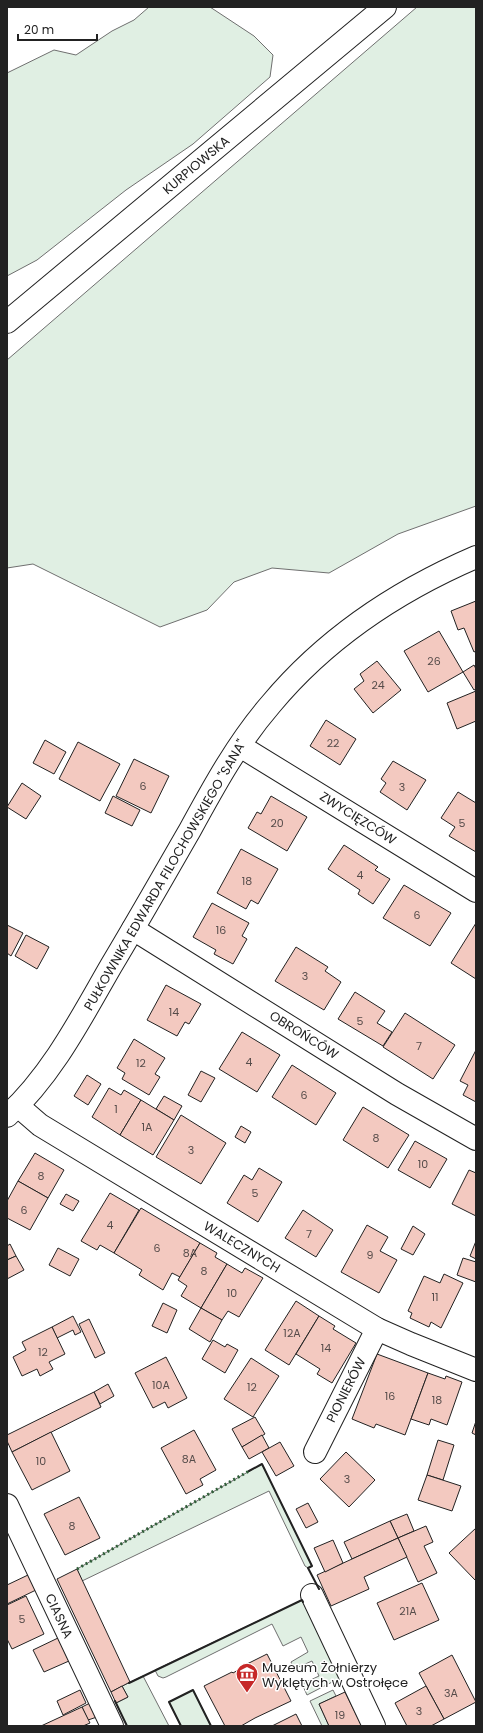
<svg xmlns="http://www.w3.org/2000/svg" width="483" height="1733" font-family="Poppins,sans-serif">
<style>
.green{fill:#e0efe3;stroke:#6f6f6f}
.building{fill:#f3c9c0;stroke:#222}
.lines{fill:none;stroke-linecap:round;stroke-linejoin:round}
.minor-casing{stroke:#222;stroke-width:24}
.minor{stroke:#fff;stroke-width:22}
.hedge{stroke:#2f5e38;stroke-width:3;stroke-dasharray:2 3;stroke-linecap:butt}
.wall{stroke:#222;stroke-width:2}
.labels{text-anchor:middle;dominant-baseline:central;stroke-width:3;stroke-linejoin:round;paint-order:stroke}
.number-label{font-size:11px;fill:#564c4a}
.street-label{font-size:13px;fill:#222;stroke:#fff}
.poi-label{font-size:13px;fill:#222;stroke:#fff;text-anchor:start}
</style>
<rect width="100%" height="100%" fill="#fff"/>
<g class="green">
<path d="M149,7H210L254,36L273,55L270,77L193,144L126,190L37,260L7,276V73L54,50L76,55L112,31L134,20Z"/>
<path d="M417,7H476V506L398,534L329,573L272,568L234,582L207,610L160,627L33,564L7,568V360Z"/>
<path d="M262,1464L312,1566L308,1568L305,1566L269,1491L82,1581L77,1569Z"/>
<path d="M302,1600L340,1678L307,1695L302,1684L319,1676L312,1661L294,1669L291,1662L308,1652L301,1637L283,1646L272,1624L166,1677L163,1678L158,1676L155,1670Z"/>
<path d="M143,1676L169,1726H127L116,1703L128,1697L122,1686Z"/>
<path d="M193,1690L211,1726H181L169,1702Z"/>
<path d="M333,1690L336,1696L319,1704L329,1726H322L310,1701Z"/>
</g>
<g class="building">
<path d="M476,601V651L474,652L464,628L458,630L451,611Z"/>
<path d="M439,631L463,672L428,692L404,651Z"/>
<path d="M377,661L401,690L373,713L354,689L364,681L360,674Z"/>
<path d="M474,665L476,669V689L474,690L463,672Z"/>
<path d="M476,691V721L457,729L447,703Z"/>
<path d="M326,720L356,739L340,765L310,746Z"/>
<path d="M45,740L66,752L54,774L33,763Z"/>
<path d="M78,742L120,764L100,801L59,779Z"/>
<path d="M134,759L169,776L151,813L116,796Z"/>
<path d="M393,761L426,780L407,810L380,792L386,783L381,779Z"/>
<path d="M22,783L41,796L26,819L7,807Z"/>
<path d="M458,792L476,803V852L449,836L455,827L441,818Z"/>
<path d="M113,796L140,810L132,826L105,813Z"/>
<path d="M271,796L307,817L287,851L248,828L257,812L261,814Z"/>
<path d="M344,845L378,867L375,870L390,879L373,904L358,894L360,890L328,869Z"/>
<path d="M241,849L278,869L258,904L251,900L246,909L217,893Z"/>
<path d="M404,885L451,913L430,946L383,918Z"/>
<path d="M212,903L249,923L242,936L247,939L233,964L214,954L216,950L193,937Z"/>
<path d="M476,923V979L451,963Z"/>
<path d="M7,925L23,933L11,956L7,953Z"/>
<path d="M26,935L49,947L37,969L15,956Z"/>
<path d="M296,947L328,967L325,971L341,982L324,1010L275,981Z"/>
<path d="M166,985L201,1004L189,1024L185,1022L177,1036L147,1020Z"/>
<path d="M355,992L385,1011L377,1023L392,1032L383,1046L338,1019Z"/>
<path d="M405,1013L455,1045L433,1079L383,1047Z"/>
<path d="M242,1032L280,1055L257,1092L219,1069Z"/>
<path d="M134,1039L165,1058L155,1074L160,1077L149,1095L122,1079L125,1073L117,1068Z"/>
<path d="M476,1050V1102L463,1095L468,1085L460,1081Z"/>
<path d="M292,1065L336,1093L316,1125L272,1097Z"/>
<path d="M201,1071L215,1078L201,1102L188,1095Z"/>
<path d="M87,1075L101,1084L88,1105L74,1096Z"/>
<path d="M109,1088L121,1095L124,1090L141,1100L120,1135L92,1117Z"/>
<path d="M164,1096L182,1106L174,1120L156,1109Z"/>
<path d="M141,1100L174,1120L153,1155L120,1135Z"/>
<path d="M363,1107L409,1135L388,1168L343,1140Z"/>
<path d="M181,1115L226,1143L201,1184L156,1157Z"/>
<path d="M241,1126L251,1132L245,1143L235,1137Z"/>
<path d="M415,1141L447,1159L430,1188L398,1170Z"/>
<path d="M35,1153L64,1170L48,1198L18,1181Z"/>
<path d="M259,1168L282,1182L258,1222L227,1203L244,1175L252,1180Z"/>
<path d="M469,1170L476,1173V1216L452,1204Z"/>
<path d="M18,1181L48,1198L30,1230L7,1218V1201Z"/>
<path d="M110,1193L139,1210L114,1253L100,1245L97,1250L81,1241Z"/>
<path d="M66,1194L79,1201L73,1211L60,1204Z"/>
<path d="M141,1208L200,1243L180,1277L172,1273L163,1290L139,1275L142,1270L114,1253Z"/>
<path d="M303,1210L333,1230L316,1257L285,1238Z"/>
<path d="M367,1225L388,1237L380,1251L397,1260L379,1293L341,1272Z"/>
<path d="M413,1226L425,1234L413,1255L401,1249Z"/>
<path d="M476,1241V1259L470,1256Z"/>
<path d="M200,1243L217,1253L215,1257L227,1264L201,1308L181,1296L187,1286L178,1280Z"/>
<path d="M10,1244L16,1256L7,1260V1246Z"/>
<path d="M58,1248L79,1259L70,1276L49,1265Z"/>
<path d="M16,1256L24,1270L7,1279V1260Z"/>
<path d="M463,1258L476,1262V1282L457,1275Z"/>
<path d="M227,1264L242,1273L245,1268L263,1278L239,1317L228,1311L222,1320L201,1308Z"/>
<path d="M444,1274L463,1283L441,1328L431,1322L429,1327L410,1318L412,1313L408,1311L424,1276L440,1283Z"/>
<path d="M296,1301L319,1316L289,1365L265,1350Z"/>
<path d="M163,1303L177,1310L167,1333L152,1326Z"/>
<path d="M201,1308L222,1320L210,1342L189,1329Z"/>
<path d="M73,1316L81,1332L75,1335L73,1330L57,1338L52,1327Z"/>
<path d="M319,1316L335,1326L333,1329L356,1343L332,1383L317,1374L320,1369L296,1354Z"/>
<path d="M89,1319L105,1353L95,1358L79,1324Z"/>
<path d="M52,1327L65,1354L49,1362L53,1369L40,1376L37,1369L22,1376L13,1357L26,1350L22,1342Z"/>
<path d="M213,1340L225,1347L227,1344L238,1350L225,1373L202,1359Z"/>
<path d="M377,1354L428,1373L405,1435L376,1424L374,1428L352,1419Z"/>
<path d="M166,1357L187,1398L168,1408L165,1402L153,1408L135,1373Z"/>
<path d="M251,1358L279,1376L253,1417L224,1399Z"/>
<path d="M428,1373L445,1379L446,1376L462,1382L447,1425L431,1419L429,1425L411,1419Z"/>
<path d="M108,1384L114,1396L100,1404L94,1392Z"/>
<path d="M94,1392L101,1407L12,1452L7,1441V1435Z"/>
<path d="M255,1417L265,1434L242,1447L232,1429Z"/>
<path d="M476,1421V1435L472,1433Z"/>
<path d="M194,1430L216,1470L200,1479L203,1485L186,1494L161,1448Z"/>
<path d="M51,1432L70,1471L32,1490L12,1452Z"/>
<path d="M262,1435L269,1448L249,1459L242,1447Z"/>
<path d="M438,1440L454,1445L443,1480L427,1475Z"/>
<path d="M280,1442L294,1466L276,1476L262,1452Z"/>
<path d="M346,1452L375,1480L349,1507L320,1479Z"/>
<path d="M427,1475L461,1486L452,1511L418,1500Z"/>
<path d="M79,1497L100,1538L65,1555L44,1514Z"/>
<path d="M308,1503L318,1522L306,1528L296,1509Z"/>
<path d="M407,1514L414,1531L398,1538L390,1521Z"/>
<path d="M390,1521L398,1538L352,1559L344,1542Z"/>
<path d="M426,1526L433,1542L424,1546L437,1573L418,1582L398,1538Z"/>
<path d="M476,1528V1581L449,1553Z"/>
<path d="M398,1538L407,1557L364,1577L369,1589L331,1606L317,1575Z"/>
<path d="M333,1540L343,1563L325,1572L314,1548Z"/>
<path d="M77,1569L130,1682L111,1692L57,1579Z"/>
<path d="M28,1575L36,1590L7,1604V1585Z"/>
<path d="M422,1583L439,1620L394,1640L377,1603Z"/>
<path d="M26,1596L44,1634L12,1649L7,1639V1605Z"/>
<path d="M58,1638L69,1661L44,1672L33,1650Z"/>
<path d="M267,1654L291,1701L255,1718L241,1726H225L204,1686L232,1672L233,1673L240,1669L239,1668Z"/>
<path d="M452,1655L476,1702L444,1719L419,1673Z"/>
<path d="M122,1686L128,1697L116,1703L111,1692Z"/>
<path d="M426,1686L444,1719L431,1726H407L395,1703Z"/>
<path d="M80,1690L86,1703L63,1715L57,1701Z"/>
<path d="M345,1692L362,1726H329L319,1704Z"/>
<path d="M90,1703L97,1717L88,1720L82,1707Z"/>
<path d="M82,1707L90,1723L83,1726H41Z"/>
<path d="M296,1714L302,1726H272Z"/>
</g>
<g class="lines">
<g class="minor-casing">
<g id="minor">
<path d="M7,322L385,7"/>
<path d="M240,746L476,891"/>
<path d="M133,929L397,1094L476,1139"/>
<path d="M18,1106L40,1125L377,1329L411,1344L476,1370"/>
<path d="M7,1116C52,1075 81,1018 111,966C138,921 164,875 190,830C214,786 238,742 271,704C326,638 397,591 476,557"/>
<path d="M315,1452L377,1329"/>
<path d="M7,1505L112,1726"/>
<path d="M312,1595L374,1726"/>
</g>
</g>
<use href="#minor" class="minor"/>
<path class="hedge" d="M77,1569L249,1471"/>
<g class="wall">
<path d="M249,1471L262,1464L312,1566L308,1568L319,1589"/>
<path d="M129,1683L302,1600L303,1602"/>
<path d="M115,1701L127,1726"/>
<path d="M181,1726L169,1702L193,1690L211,1726"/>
</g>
</g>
<defs>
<g id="museum-pin" transform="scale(1.15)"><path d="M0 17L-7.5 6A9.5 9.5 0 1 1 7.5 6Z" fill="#c62828" stroke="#fff"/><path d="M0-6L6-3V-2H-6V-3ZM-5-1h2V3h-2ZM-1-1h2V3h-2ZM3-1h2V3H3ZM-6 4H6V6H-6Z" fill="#fff"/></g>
</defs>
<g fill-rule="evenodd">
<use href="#museum-pin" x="247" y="1674"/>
</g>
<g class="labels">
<g class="number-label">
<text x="434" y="661">26</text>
<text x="378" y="685">24</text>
<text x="333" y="743">22</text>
<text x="143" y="786">6</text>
<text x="402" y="787">3</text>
<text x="277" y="823">20</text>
<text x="462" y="823">5</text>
<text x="360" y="875">4</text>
<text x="247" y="881">18</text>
<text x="417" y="915">6</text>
<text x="221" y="930">16</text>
<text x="305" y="976">3</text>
<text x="174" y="1012">14</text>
<text x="360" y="1021">5</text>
<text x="419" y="1046">7</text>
<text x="249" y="1062">4</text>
<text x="141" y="1063">12</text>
<text x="304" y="1095">6</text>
<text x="116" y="1109">1</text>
<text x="147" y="1127">1A</text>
<text x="376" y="1138">8</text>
<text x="191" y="1150">3</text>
<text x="423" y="1164">10</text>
<text x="41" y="1176">8</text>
<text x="255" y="1193">5</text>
<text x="24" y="1210">6</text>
<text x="110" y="1225">4</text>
<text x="309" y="1234">7</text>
<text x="157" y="1248">6</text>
<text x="190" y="1253">8A</text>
<text x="370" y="1255">9</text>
<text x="204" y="1271">8</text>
<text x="232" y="1293">10</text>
<text x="435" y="1297">11</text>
<text x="292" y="1333">12A</text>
<text x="326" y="1348">14</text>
<text x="43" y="1352">12</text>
<text x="161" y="1385">10A</text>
<text x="252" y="1387">12</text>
<text x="390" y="1396">16</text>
<text x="437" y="1400">18</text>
<text x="189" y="1459">8A</text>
<text x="41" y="1461">10</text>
<text x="347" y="1479">3</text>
<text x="72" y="1526">8</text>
<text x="408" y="1611">21A</text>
<text x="22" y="1619">5</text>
<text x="451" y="1693">3A</text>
<text x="419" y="1711">3</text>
<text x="340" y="1715">19</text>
</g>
<g class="street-label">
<text transform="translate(196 165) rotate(-40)">KURPIOWSKA</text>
<text transform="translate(358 818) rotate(32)">ZWYCIĘZCÓW</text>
<text transform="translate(165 875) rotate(-60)">PUŁKOWNIKA EDWARDA FILOCHOWSKIEGO "SANA"</text>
<text transform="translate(304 1035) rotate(32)">OBROŃCÓW</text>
<text transform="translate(242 1247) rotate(31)">WALECZNYCH</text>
<text transform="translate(346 1390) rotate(-63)">PIONIERÓW</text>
<text transform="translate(59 1616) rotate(65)">CIASNA</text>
</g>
<g class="poi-label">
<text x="262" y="1667">Muzeum Żołnierzy<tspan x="262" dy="15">Wyklętych w Ostrołęce</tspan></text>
</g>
</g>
<rect width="483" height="1733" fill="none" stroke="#222222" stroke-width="16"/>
<path d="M18 34v6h79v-6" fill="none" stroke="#222222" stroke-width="2"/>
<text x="24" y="34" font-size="12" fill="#222222" stroke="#ffffff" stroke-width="3" paint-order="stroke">20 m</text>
</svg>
